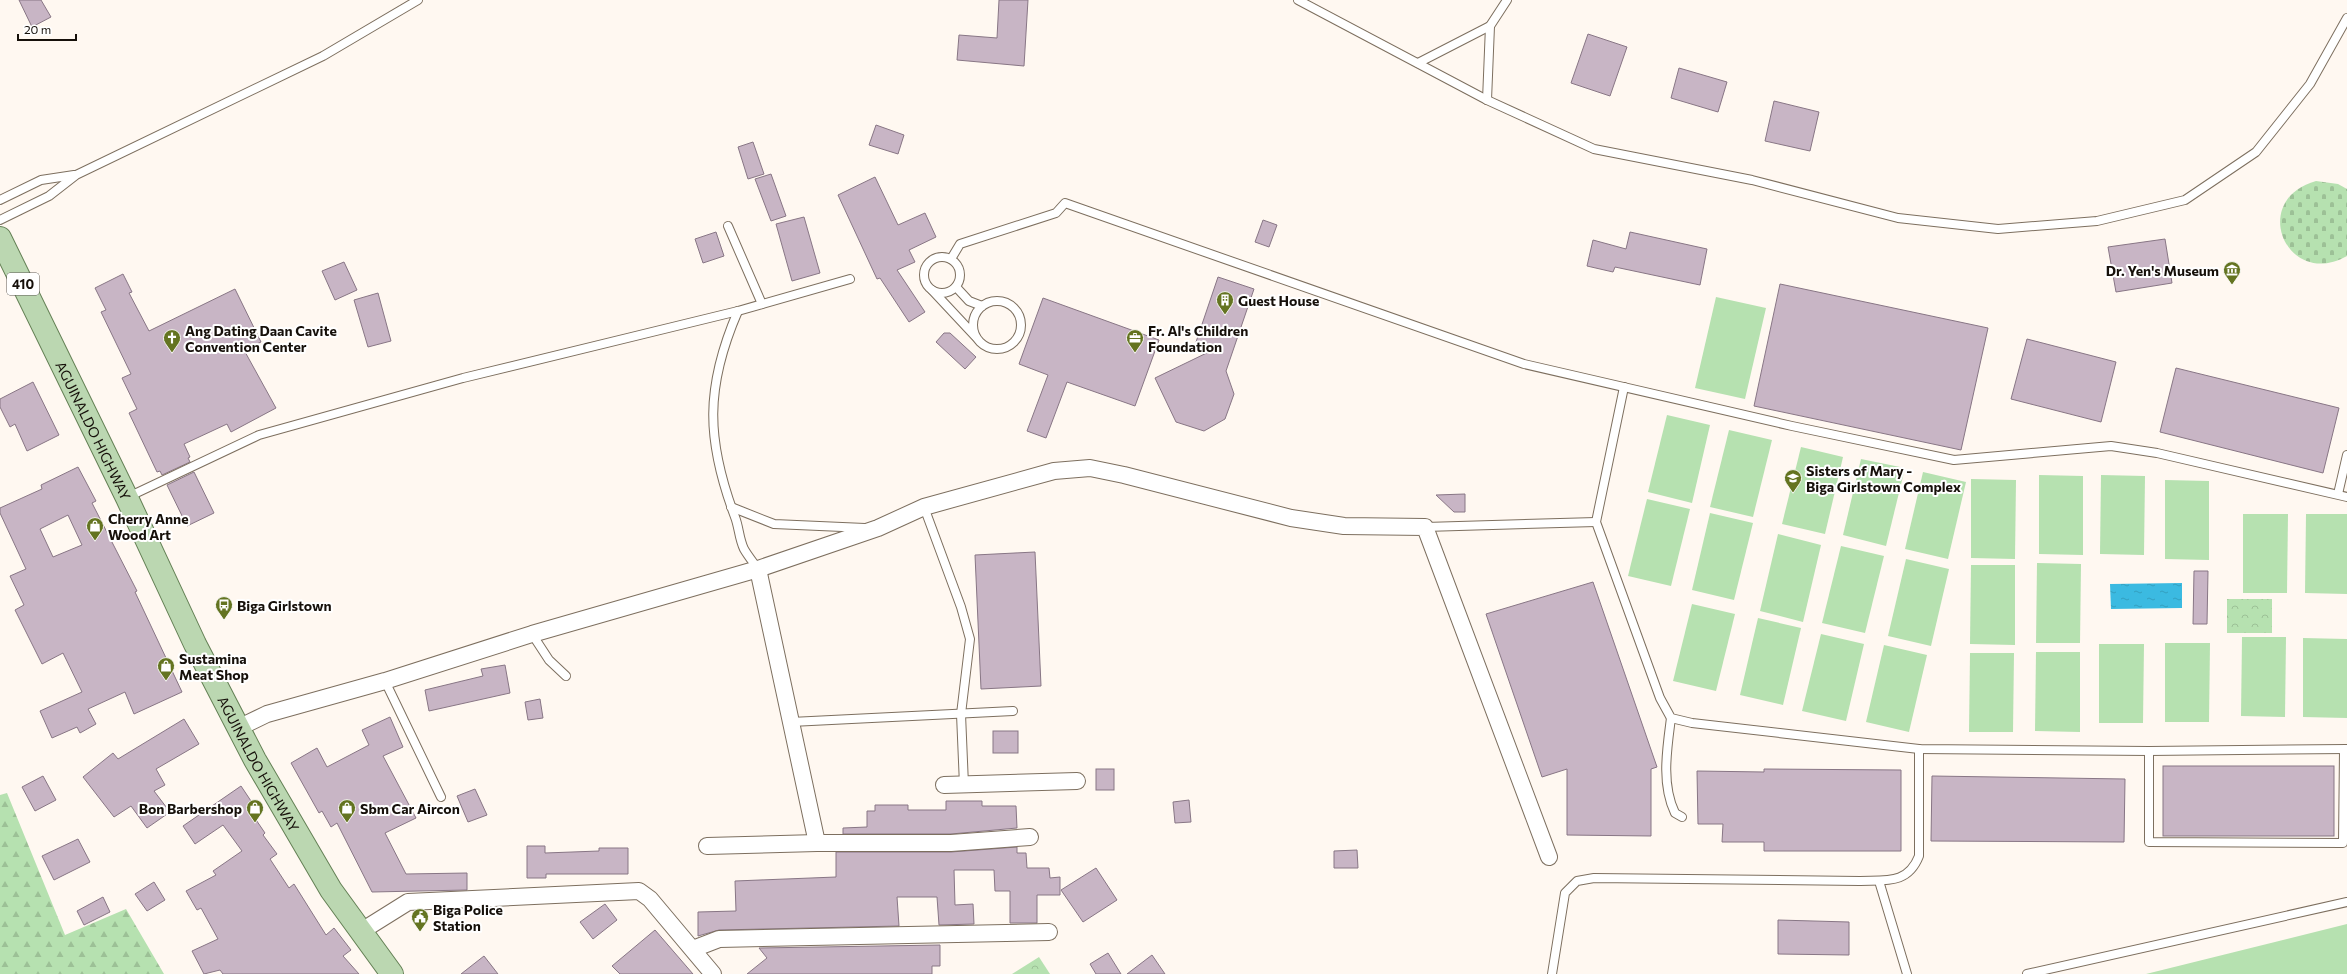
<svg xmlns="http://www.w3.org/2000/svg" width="2347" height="974" font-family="Commissioner,sans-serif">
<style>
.forest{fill:url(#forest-firs)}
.cemetery{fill:url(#cemetery-stones)}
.park{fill:url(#park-crowns)}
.pitch{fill:#b6e1b0}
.water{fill:url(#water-ripples)}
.building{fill:#c8b5c5;stroke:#887685;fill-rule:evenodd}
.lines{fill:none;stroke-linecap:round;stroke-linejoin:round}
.lane-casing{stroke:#7d6f5f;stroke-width:10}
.street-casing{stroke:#7d6f5f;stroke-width:18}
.primary-casing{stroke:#648055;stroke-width:24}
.lane{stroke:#fff;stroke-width:8}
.street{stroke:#fff;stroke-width:16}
.primary{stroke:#bbd7b1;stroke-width:22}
.labels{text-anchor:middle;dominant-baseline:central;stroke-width:4;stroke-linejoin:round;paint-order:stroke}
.shield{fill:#fff;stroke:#5c5854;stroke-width:1}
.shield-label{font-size:13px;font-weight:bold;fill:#16100a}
.poi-label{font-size:14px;font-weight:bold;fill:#16100a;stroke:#fff;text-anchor:start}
.street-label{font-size:14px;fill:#16100a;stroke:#fff}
</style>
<defs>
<pattern id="forest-firs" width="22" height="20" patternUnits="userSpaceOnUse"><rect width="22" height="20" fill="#b6e1b0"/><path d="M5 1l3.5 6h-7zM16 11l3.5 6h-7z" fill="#9cc096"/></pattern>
<pattern id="cemetery-stones" width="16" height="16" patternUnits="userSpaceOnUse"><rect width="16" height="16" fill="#b6e1b0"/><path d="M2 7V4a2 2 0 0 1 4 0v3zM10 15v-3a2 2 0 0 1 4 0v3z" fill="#9cc096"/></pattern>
<pattern id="park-crowns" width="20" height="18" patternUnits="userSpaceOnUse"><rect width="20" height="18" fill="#b6e1b0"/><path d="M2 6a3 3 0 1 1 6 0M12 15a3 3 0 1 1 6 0" fill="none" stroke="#9cc096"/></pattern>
<pattern id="water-ripples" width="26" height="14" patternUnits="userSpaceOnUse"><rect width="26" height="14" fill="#3bbae1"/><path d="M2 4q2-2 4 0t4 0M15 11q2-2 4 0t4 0" fill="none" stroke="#339fc0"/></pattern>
</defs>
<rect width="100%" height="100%" fill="#fff8f1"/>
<path class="forest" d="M7,793L65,935L126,909L164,974H0V795Z"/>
<path class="cemetery" d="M2316,181L2338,184L2347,189V256C2287,290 2248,200 2316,181Z"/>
<g class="park">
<rect x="2227" y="599" width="45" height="34"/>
<path d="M1039,957L1050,974H1012Z"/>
</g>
<g class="pitch">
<path d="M1716,297L1766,308L1745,399L1695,388Z"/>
<path d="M1667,415L1710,425L1692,503L1648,492Z"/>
<path d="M1729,430L1772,440L1753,517L1710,507Z"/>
<path d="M1801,447L1843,457L1825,534L1782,524Z"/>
<path d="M1861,459L1905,468L1886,546L1843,535Z"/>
<path d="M1923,472L1966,482L1948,559L1905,549Z"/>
<path d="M2039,475L2083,476V555L2039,554Z"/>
<path d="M2101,475L2145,476L2144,555L2100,554Z"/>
<path d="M1971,479L2016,480L2015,559L1971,558Z"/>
<path d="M2165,480L2209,481V560L2165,559Z"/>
<path d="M1647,499L1690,509L1671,586L1628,576Z"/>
<path d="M1710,513L1753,523L1734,600L1692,590Z"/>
<path d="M2243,514H2288L2287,593H2243Z"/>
<path d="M2306,514H2347V594L2305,593Z"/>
<path d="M1778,534L1821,545L1803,622L1760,611Z"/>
<path d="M1841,546L1884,556L1865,633L1822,623Z"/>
<path d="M1906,559L1949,569L1931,646L1888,636Z"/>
<path d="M2037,563L2081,564L2080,643H2036Z"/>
<path d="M1971,565H2015V645L1970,644Z"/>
<path d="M1692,604L1735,614L1716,691L1673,681Z"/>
<path d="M1758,618L1801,628L1783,705L1740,695Z"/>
<path d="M1821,634L1864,644L1846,721L1802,711Z"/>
<path d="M2242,637H2286L2285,717L2241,716Z"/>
<path d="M2303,638L2347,639V718L2303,717Z"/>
<path d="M2165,643H2210L2209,722H2165Z"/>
<path d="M2099,644H2144L2143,723H2099Z"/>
<path d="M1884,645L1927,655L1909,732L1866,722Z"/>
<path d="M2036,652H2080V732L2035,731Z"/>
<path d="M1970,653H2014L2013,732H1969Z"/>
<path d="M2347,924V974H2146Z"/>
</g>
<path class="water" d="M2182,583V608L2111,609L2110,584Z"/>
<g class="building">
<path d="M19,0H41L51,17L32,27Z"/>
<path d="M999,0H1028L1024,66L957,60L959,35L997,38Z"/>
<path d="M1588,34L1627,47L1610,96L1571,83Z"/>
<path d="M1679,68L1727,82L1718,112L1671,98Z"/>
<path d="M1774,101L1819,112L1810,151L1765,141Z"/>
<path d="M876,125L904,135L898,154L869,145Z"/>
<path d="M753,142L764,174L748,179L738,147Z"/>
<path d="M771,174L786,216L771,221L755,179Z"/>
<path d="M875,177L898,225L925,213L936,237L909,250L915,262L897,270L925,312L909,322L880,278L877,279L838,195Z"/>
<path d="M804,217L820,273L792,281L776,224Z"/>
<path d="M1263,220L1277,225L1269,247L1255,242Z"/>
<path d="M716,232L724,256L703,263L695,239Z"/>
<path d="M1630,232L1707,249L1700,285L1615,267L1613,272L1587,266L1593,240L1626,249Z"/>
<path d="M2165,239L2172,283L2116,292L2108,247Z"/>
<path d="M344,262L357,290L335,300L322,271Z"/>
<path d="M123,274L132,292L129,293L149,331L235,289L261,342L244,350L276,408L231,432L227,424L184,444L190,457L188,458L190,462L162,475L160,471L157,472L129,413L137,409L122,378L131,374L101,312L106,310L95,288Z"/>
<path d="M1218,277L1254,289L1226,371L1234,394L1225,419L1204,431L1176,422L1155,378L1217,348L1196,342Z"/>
<path d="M1780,284L1988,328L1961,450L1754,406Z"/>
<path d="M378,293L391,341L368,347L354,300Z"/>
<path d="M1043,298L1159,340L1135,406L1067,382L1046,438L1027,431L1048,375L1019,364Z"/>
<path d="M944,333H950L976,357L965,369L936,342Z"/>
<path d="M2027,339L2116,362L2101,422L2011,399Z"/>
<path d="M2176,368L2339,408L2323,473L2160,432Z"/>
<path d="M33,382L59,435L27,451L15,424L10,427L0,407V399Z"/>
<path d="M78,467L96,501L92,503L137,591L135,592L182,692L134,714L125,692L88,709L96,724L80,733L77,727L52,738L40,711L82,692L63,653L42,664L15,610L24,605L10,576L26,569L0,513V508L42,489L41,485ZM68,515L82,545L53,557L40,529Z"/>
<path d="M194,472L214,513L187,526L167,485Z"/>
<path d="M1465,494V512H1454L1436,495Z"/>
<path d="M1035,552L1041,686L981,689L975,555Z"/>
<path d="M2194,571H2208L2207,624H2193Z"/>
<path d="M1593,582L1657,767L1651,769V836L1567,835V769L1542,777L1486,614Z"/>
<path d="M505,665L510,693L429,711L425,690L483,676L481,669Z"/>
<path d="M540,699L543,718L528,720L525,702Z"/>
<path d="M390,717L403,747L383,756L416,818L385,833L406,874L467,873V890L372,892L337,823L331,827L322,811L319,813L291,763L317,748L327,767L369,745L362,730Z"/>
<path d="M184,719L199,744L156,769L165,785L154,791L170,812L147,828L131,806L114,817L83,777L113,753L118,759Z"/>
<rect x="993" y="731" width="25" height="22"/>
<rect x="2163" y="766" width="171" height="70"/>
<rect x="1096" y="769" width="18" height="21"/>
<path d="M1764,769L1901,770V851H1764V842H1722L1723,824H1698L1697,771L1764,772Z"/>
<path d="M43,776L56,800L35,811L22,787Z"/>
<path d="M1932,776L2125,779L2124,842L1931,841Z"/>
<path d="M241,786L255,807L250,811L265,833L263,835L277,854L270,859L289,888L294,884L326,935L334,928L351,950L343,956L359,974H223L220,970L204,974L192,951L218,939L201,908L197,910L186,891L216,875L213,871L242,851L223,825L195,844L183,826Z"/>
<path d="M475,789L487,815L468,822L457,796Z"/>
<path d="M1189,800L1191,822L1175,823L1173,802Z"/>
<path d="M946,801H982V806H1016L1017,828L951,834H843V828L867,827V811H875V805H908V810H946Z"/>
<path d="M78,839L90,862L54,880L42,856Z"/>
<path d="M527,846H545V853L599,851V848H628V874H546V878H527Z"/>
<path d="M1017,847V853H1026L1027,868H1049L1050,878L1060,877V895H1037V923H1010V891H995L994,870H954L955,905L973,904L974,924L939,925L937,897H897L899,926L719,930L698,936V912L736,911L735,881L836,877V852H951Z"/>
<path d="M1357,850L1358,868H1334V851Z"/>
<path d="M1096,868L1117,900L1083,922L1061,890Z"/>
<path d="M154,882L165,900L147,911L135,894Z"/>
<path d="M103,897L110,912L84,925L77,911Z"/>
<path d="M605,904L617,920L593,939L580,922Z"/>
<path d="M1778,920L1849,922V955L1778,954Z"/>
<path d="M655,930L693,974H620L612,966Z"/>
<path d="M940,945V966H932V974H747L767,958L759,948Z"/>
<path d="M1108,953L1121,974H1096L1090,964Z"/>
<path d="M1152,955L1165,974H1127Z"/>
<path d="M484,956L498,974H461Z"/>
</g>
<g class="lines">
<g class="lane-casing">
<g id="lane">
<path d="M1298,0L1487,100L1594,149L1752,180L1898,218L1998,229L2097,221L2185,200L2256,152L2310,84L2347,18"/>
<path d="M1418,63L1490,26"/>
<path d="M1487,100L1490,26L1507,0"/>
<path d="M0,200L41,180L74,175"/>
<path d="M0,220L49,196L76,175L323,56L418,0"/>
<path d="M728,226L762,304"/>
<circle cx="942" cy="275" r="18"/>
<path d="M951,259L960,244L1056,213L1065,203L1524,364L1792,426L1954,460L2111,446L2157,453L2347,497"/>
<path d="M956,287L969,301L982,306"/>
<path d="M932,290L975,336"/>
<circle cx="997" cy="325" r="24"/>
<path d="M738,311C705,387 706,440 735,517C739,527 739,539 744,549C748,556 753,562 758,569"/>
<path d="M1624,387L1596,522L1660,698L1671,718L1692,723L1919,749L2149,751L2347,749"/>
<path d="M2338,494L2347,455"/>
<path d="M128,497L259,435L463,378L738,311L850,279"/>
<path d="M731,507L774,524L865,528"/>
<path d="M924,507L961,607L970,639L961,714L964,785"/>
<path d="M1425,527L1596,522"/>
<path d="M532,634L549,660L566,676"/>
<path d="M385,681L441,797"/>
<path d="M1671,718C1667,749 1661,784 1675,813L1682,817"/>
<path d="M791,722L1013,711"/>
<path d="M2149,751V842L2343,843L2344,751"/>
<path d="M1879,881L1907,974"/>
<path d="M1552,974L1565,893L1577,881L1594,878L1860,881C1887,880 1908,884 1919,856V749"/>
<path d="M2027,974L2347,902"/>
</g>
</g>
<g class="street-casing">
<g id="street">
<path d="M758,569L817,843"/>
<path d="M238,728L267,714L385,681L532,634L758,569L878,528L924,507L1054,471L1090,468L1124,475L1291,518L1344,526L1425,527L1549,857"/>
<path d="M944,785L1077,781"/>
<path d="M707,846L817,843H951L1030,837"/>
<path d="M360,932L408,902L639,891L650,899L713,974"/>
<path d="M693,949L719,939L1049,932"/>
</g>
</g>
<g class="primary-casing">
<g id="primary">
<path id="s1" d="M0,238L127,498L195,644L255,760L331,890L392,974"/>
</g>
</g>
<use href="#lane" class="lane"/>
<use href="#street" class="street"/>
<use href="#primary" class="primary"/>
</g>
<defs>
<g id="museum-pin" transform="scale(0.9)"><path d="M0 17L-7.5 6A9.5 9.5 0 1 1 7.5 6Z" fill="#647421" stroke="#fff"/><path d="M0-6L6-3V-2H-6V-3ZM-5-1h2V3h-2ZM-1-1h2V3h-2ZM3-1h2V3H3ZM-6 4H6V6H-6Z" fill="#fff"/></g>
<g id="building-pin" transform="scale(0.9)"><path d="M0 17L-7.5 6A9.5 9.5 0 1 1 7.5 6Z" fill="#647421" stroke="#fff"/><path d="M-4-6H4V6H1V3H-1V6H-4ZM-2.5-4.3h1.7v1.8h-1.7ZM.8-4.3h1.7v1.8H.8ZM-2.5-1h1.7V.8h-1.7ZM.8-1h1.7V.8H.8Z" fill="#fff"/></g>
<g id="church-pin" transform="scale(0.9)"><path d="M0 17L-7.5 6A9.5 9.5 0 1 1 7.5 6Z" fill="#647421" stroke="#fff"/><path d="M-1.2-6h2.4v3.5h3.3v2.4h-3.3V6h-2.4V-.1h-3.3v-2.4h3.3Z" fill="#fff"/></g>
<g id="office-pin" transform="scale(0.9)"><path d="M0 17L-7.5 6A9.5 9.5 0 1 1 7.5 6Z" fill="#647421" stroke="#fff"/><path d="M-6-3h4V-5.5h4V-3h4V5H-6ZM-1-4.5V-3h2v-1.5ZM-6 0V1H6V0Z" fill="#fff"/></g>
<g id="school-pin" transform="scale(0.9)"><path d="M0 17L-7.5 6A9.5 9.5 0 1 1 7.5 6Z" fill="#647421" stroke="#fff"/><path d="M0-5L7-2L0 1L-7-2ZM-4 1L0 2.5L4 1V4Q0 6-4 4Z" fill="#fff"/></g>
<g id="shop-pin" transform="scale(0.9)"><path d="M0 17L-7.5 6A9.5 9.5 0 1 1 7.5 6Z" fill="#647421" stroke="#fff"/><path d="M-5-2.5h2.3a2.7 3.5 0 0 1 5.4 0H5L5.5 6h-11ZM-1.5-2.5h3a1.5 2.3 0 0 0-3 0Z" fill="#fff"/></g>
<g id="bus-pin" transform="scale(0.9)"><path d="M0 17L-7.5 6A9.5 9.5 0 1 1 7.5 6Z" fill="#647421" stroke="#fff"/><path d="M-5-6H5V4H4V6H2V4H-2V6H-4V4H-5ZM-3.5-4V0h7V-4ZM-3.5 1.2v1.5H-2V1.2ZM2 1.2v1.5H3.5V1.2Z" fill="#fff"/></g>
<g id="civic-pin" transform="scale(0.9)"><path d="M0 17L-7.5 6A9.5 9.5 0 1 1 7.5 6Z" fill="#647421" stroke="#fff"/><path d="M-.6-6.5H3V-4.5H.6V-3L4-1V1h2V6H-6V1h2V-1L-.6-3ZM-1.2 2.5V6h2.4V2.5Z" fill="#fff"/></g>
</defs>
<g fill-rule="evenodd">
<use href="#museum-pin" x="2232" y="270"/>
<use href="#building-pin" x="1225" y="300"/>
<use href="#church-pin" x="172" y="338"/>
<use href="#office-pin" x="1135" y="338"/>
<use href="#school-pin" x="1793" y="478"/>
<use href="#shop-pin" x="95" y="526"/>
<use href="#bus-pin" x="224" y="605"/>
<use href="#shop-pin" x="166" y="666"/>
<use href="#shop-pin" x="255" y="808"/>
<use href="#shop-pin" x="347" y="808"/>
<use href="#civic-pin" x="420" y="917"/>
</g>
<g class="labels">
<rect class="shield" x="7" y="273" width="32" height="22" rx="3"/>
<g class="shield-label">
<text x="23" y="284">410</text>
</g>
<g class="poi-label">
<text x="2219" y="270" text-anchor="end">Dr. Yen's Museum</text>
<text x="1238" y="300">Guest House</text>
<text x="185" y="330">Ang Dating Daan Cavite<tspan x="185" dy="16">Convention Center</tspan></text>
<text x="1148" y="330">Fr. Al's Children<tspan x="1148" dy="16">Foundation</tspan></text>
<text x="1806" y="470">Sisters of Mary -<tspan x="1806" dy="16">Biga Girlstown Complex</tspan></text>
<text x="108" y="518">Cherry Anne<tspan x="108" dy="16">Wood Art</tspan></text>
<text x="237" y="605">Biga Girlstown</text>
<text x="179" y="658">Sustamina<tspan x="179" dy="16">Meat Shop</tspan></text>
<text x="242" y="808" text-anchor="end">Bon Barbershop</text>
<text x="360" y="808">Sbm Car Aircon</text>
<text x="433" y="909">Biga Police<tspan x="433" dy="16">Station</tspan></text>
</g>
<g class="street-label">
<text stroke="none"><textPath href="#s1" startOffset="214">AGUINALDO HIGHWAY</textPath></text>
<text stroke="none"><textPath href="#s1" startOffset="586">AGUINALDO HIGHWAY</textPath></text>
</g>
</g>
<path d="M18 34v6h58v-6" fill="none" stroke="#16100a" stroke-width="2"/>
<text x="24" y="34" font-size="12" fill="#16100a" stroke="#ffffff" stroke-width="3" paint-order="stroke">20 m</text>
</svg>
